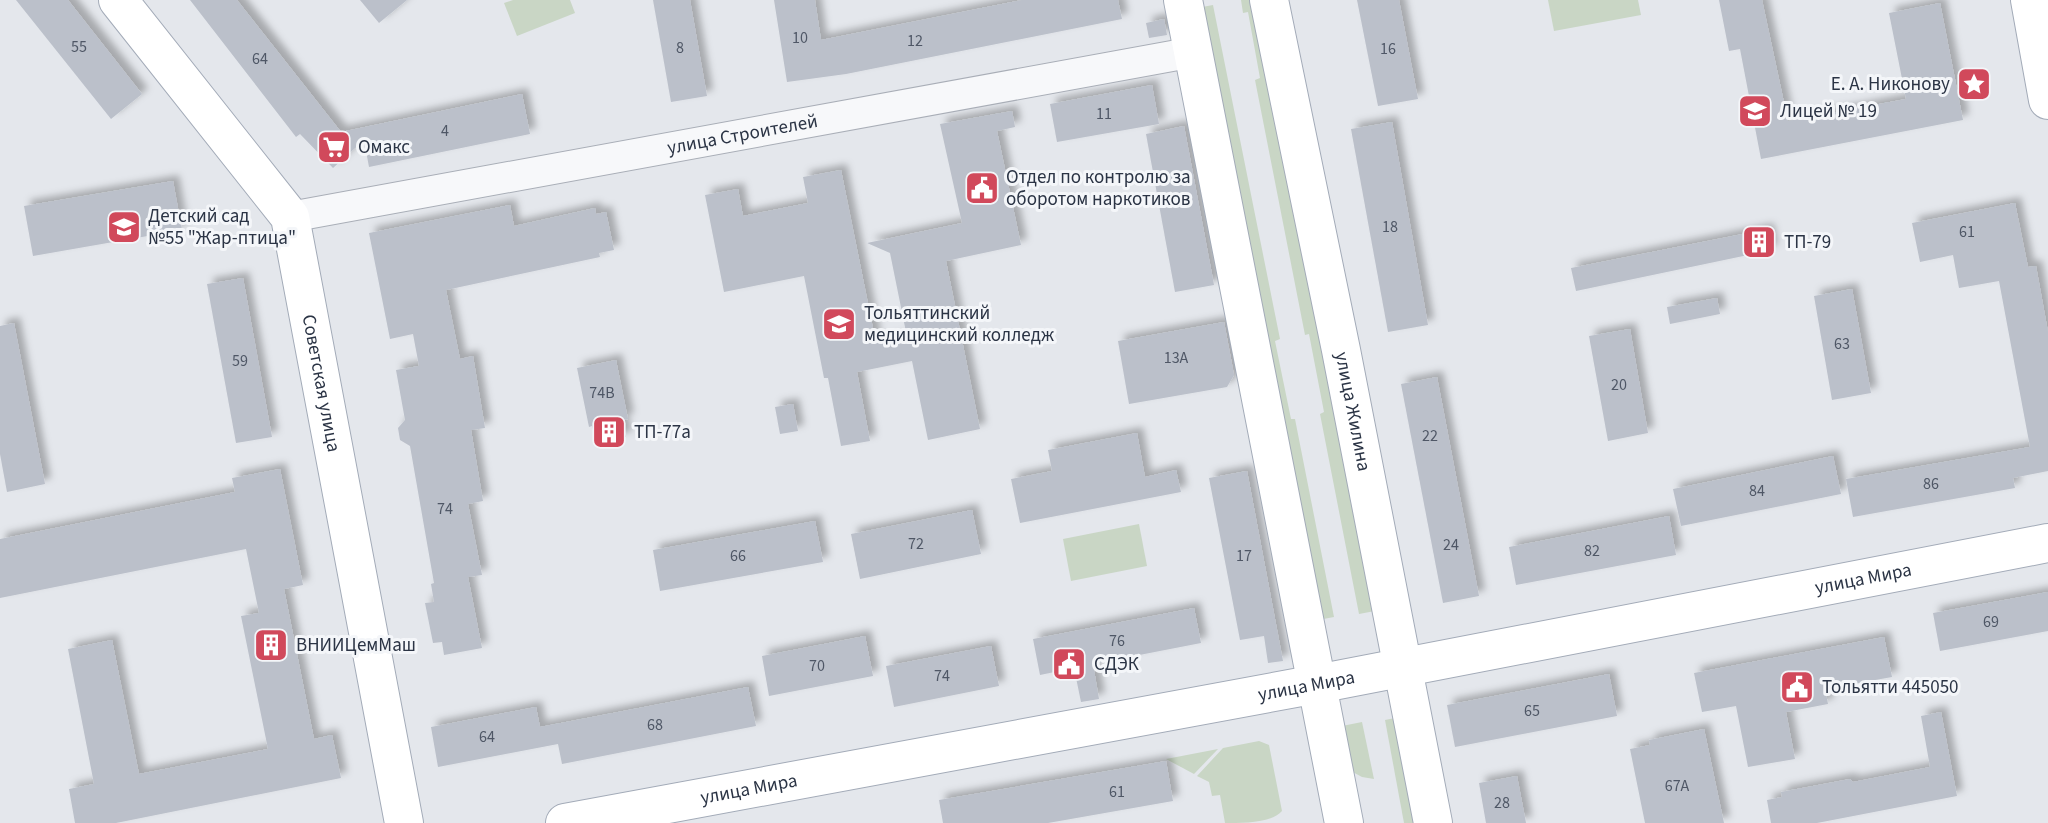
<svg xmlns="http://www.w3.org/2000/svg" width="2048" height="823" font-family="'Source Sans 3',sans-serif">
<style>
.green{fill:#c9d6c5}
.building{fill:#bbc0ca;filter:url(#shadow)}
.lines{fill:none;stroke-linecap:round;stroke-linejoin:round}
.minor-casing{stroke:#a9aeb7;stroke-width:32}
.major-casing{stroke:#a3abb8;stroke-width:40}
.minor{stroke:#f7f8fa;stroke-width:30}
.major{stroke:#fff;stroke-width:38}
.labels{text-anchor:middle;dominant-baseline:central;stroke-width:6;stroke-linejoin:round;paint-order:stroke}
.number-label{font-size:16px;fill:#4f5766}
.poi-label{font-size:19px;fill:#2b3445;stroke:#f4f6f9;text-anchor:start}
.street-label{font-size:19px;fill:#2b3445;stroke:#f4f6f9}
</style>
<defs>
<filter id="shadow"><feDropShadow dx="6" dy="-6" stdDeviation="3.5" flood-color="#0004"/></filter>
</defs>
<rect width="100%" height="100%" fill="#e4e7ec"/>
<g class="green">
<path d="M513,0H570L575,13L517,36L504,3Z"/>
<path d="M1241,0H1261L1380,610L1359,614L1320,414L1324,412L1309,334L1305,335L1255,80L1260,78L1248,12L1243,13Z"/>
<path d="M1548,0H1638L1641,15L1554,31Z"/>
<path d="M1213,5L1280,339L1275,341L1291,419H1295L1334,617L1318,620L1197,8Z"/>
<path d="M1139,524L1147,566L1071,581L1063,539Z"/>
<path d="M1400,717L1420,823H1404L1385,720Z"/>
<path d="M1362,722L1374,779L1362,777L1349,770L1337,727Z"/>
<path d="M1259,741L1269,745L1282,811C1272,823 1242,823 1225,823L1220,795L1212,796L1209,782L1197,776L1223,748Z"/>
<path d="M1218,749L1194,774L1166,759Z"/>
</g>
<g class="building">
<path d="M16,0H68L142,94L111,119Z"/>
<path d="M190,0H237L341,132L522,94L530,134L369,167L364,140L333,168L300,134L296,137Z"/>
<path d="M360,0H407L379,23Z"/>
<path d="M653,0H690L707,96L671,102Z"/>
<path d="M774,0H815L821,40L1022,0H1118L1122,19L846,74L787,82Z"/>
<path d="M1357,0H1399L1418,99L1378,106Z"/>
<path d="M1719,0H1762L1788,121L1906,99L1889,13L1940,3L1963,120L1761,159L1740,49L1729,51Z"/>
<path d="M1164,19L1167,35L1149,38L1146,23Z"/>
<path d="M1152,85L1159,124L1057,142L1050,104Z"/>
<path d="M1012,111L1015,127L997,131L1021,245L946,261L980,429L928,440L912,361L857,372L870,441L841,446L828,378H824L804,276L724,292L705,195L738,189L743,216L808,203L803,177L841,170L876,343L907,337L890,253L867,243L962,223L940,124Z"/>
<path d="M1392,122L1428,325L1388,332L1351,129Z"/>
<path d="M1184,126L1214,285L1175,292L1146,134Z"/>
<path d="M173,181L182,230L33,256L24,206Z"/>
<path d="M2015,203L2028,267L2036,266L2048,332V471L2013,478L2015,488L1853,517L1846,479L2030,447L1999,281L1959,288L1953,255L1920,262L1912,223Z"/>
<path d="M510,205L514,226L595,208L596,214L606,212L614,250L599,253L600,257L446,290L460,359L473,356L485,428L471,430L483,501L468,504L482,575L468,577L482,648L444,655L442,642L433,643L425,603L434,602L431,584L434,583L410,446L400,440L398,428L405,420L396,370L419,366L413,334L390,339L369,233Z"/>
<path d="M1768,229L1772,250L1576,291L1571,268Z"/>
<path d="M243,278L272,437L236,443L207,284Z"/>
<path d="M1852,289L1871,393L1832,400L1814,296Z"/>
<path d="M1717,298L1720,314L1670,324L1667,307Z"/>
<path d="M1224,322L1234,375L1227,387L1129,404L1118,341Z"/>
<path d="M14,323L45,484L7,492L0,454V326Z"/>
<path d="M1630,329L1648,433L1608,441L1589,336Z"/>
<path d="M616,360L628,419L622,420L626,437L596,443L592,426L589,427L577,368Z"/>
<path d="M1437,377L1479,596L1443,603L1401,384Z"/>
<path d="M793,404L798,431L780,434L775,407Z"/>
<path d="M1137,433L1145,477L1176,470L1181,492L1020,523L1011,479L1052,471L1048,450Z"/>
<path d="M1833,456L1841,494L1681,526L1673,489Z"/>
<path d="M280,469L303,585L284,589L314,739L332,735L341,778L116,823H75L69,789L94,784L68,649L112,640L139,774L268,749L241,616L259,613L246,549L0,598V539L235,492L232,478Z"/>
<path d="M1247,471L1283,661L1268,663L1264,636L1240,640L1209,478Z"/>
<path d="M972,510L981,554L860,579L851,534Z"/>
<path d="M1669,516L1676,555L1516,585L1509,547Z"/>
<path d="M815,521L823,562L660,591L653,550Z"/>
<path d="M2048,592V631L1940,651L1933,613Z"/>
<path d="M1194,608L1201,643L1093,664L1099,699L1081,702L1074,668L1040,675L1033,639Z"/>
<path d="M865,636L873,676L769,696L762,656Z"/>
<path d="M1884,637L1892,677L1825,689L1828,704L1786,712L1795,759L1748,767L1736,706L1702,712L1694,673Z"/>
<path d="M991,646L999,686L894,707L886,666Z"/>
<path d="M1609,674L1617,716L1455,747L1447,705Z"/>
<path d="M748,687L756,726L562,764L558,744L438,767L431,727L536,707L540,727Z"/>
<path d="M1941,712L1957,796L1817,823H1771L1767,800L1782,797L1781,792L1850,779L1853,782L1930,767L1921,716Z"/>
<path d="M1704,729L1724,823H1645L1630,749L1650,745L1649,740Z"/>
<path d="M1166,761L1173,801L1048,823H943L939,800Z"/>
<path d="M1517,776L1526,823H1486L1479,783Z"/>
</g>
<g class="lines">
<g class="minor-casing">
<g id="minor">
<path id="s1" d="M290,217L1194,52"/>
</g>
</g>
<g class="major-casing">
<g id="major">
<path id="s2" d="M118,0L290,217L404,823"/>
<path d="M1183,0L1344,823"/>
<path id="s3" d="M1269,0L1341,350L1433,823"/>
<path d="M2030,0L2048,100"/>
<path id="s4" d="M565,823L1317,684L2048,543"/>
</g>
</g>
<use href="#minor" class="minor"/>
<use href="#major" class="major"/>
</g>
<defs>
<g id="sight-square" transform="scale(1.75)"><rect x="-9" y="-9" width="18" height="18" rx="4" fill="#d1495b" stroke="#f4f6f9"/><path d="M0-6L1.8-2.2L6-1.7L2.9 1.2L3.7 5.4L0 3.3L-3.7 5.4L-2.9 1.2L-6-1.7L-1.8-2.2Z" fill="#fff"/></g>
<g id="school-square" transform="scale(1.75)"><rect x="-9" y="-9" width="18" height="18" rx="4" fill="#d1495b" stroke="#f4f6f9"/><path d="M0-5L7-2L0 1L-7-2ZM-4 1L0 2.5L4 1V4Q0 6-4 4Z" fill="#fff"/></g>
<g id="supermarket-square" transform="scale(1.75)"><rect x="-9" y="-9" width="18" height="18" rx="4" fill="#d1495b" stroke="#f4f6f9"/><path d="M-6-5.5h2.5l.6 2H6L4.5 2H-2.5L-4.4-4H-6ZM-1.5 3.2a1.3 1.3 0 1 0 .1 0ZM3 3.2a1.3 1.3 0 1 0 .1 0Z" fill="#fff"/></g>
<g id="civic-square" transform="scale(1.75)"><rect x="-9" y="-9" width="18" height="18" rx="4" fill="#d1495b" stroke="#f4f6f9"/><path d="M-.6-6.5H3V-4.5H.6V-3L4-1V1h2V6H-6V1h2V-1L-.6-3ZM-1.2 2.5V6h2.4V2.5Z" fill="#fff"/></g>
<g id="building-square" transform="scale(1.75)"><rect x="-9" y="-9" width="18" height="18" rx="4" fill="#d1495b" stroke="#f4f6f9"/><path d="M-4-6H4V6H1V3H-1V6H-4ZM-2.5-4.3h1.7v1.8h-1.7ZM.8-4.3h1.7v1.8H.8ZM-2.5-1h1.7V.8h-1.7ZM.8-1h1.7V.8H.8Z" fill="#fff"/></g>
<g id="university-square" transform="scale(1.75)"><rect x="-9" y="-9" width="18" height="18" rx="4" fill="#d1495b" stroke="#f4f6f9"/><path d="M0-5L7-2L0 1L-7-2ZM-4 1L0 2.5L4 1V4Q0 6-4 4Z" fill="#fff"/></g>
</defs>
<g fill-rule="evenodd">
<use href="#sight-square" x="1974" y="84"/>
<use href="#school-square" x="1755" y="111"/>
<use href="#supermarket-square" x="334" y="147"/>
<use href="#civic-square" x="982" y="188"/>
<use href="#school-square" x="124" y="227"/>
<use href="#building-square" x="1759" y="242"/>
<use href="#university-square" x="839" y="324"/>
<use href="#building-square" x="609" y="432"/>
<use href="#building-square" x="271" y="645"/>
<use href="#civic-square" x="1069" y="664"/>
<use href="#civic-square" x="1797" y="687"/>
</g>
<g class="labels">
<g class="number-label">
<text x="800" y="38">10</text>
<text x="915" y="41">12</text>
<text x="79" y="47">55</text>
<text x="680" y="48">8</text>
<text x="1388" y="49">16</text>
<text x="260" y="59">64</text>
<text x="1104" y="114">11</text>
<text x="445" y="131">4</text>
<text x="1390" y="227">18</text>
<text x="1967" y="232">61</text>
<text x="1842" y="344">63</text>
<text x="1176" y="358">13А</text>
<text x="240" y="361">59</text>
<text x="1619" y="385">20</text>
<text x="602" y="393">74В</text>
<text x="1430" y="436">22</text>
<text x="1931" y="484">86</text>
<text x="1757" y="491">84</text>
<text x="445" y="509">74</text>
<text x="916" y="544">72</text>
<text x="1451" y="545">24</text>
<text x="1592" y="551">82</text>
<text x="738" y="556">66</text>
<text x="1244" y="556">17</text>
<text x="1991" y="622">69</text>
<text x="1117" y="641">76</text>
<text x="817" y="666">70</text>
<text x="942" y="676">74</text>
<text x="1532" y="711">65</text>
<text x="655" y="725">68</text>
<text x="487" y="737">64</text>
<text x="1677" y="786">67А</text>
<text x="1117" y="792">61</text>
<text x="1502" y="803">28</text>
</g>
<g class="poi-label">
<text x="1950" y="84" text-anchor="end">Е. А. Никонову</text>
<text x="1780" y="111">Лицей № 19</text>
<text x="358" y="147">Омакс</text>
<text x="1006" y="177">Отдел по контролю за<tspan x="1006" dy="22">оборотом наркотиков</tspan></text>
<text x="148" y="216">Детский сад<tspan x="148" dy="22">№55 "Жар-птица"</tspan></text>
<text x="1784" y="242">ТП-79</text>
<text x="864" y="313">Тольяттинский<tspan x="864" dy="22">медицинский колледж</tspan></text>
<text x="634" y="432">ТП-77а</text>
<text x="296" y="645">ВНИИЦемМаш</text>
<text x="1094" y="664">СДЭК</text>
<text x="1822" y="687">Тольятти 445050</text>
</g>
<g class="street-label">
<text stroke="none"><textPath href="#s1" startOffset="460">улица Строителей</textPath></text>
<text stroke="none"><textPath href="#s2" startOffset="446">Советская улица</textPath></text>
<text stroke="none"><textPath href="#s3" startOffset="420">улица Жилина</textPath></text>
<text stroke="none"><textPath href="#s4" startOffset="1321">улица Мира</textPath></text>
<text stroke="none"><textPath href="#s4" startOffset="754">улица Мира</textPath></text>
<text stroke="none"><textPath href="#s4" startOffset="187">улица Мира</textPath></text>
</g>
</g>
</svg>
